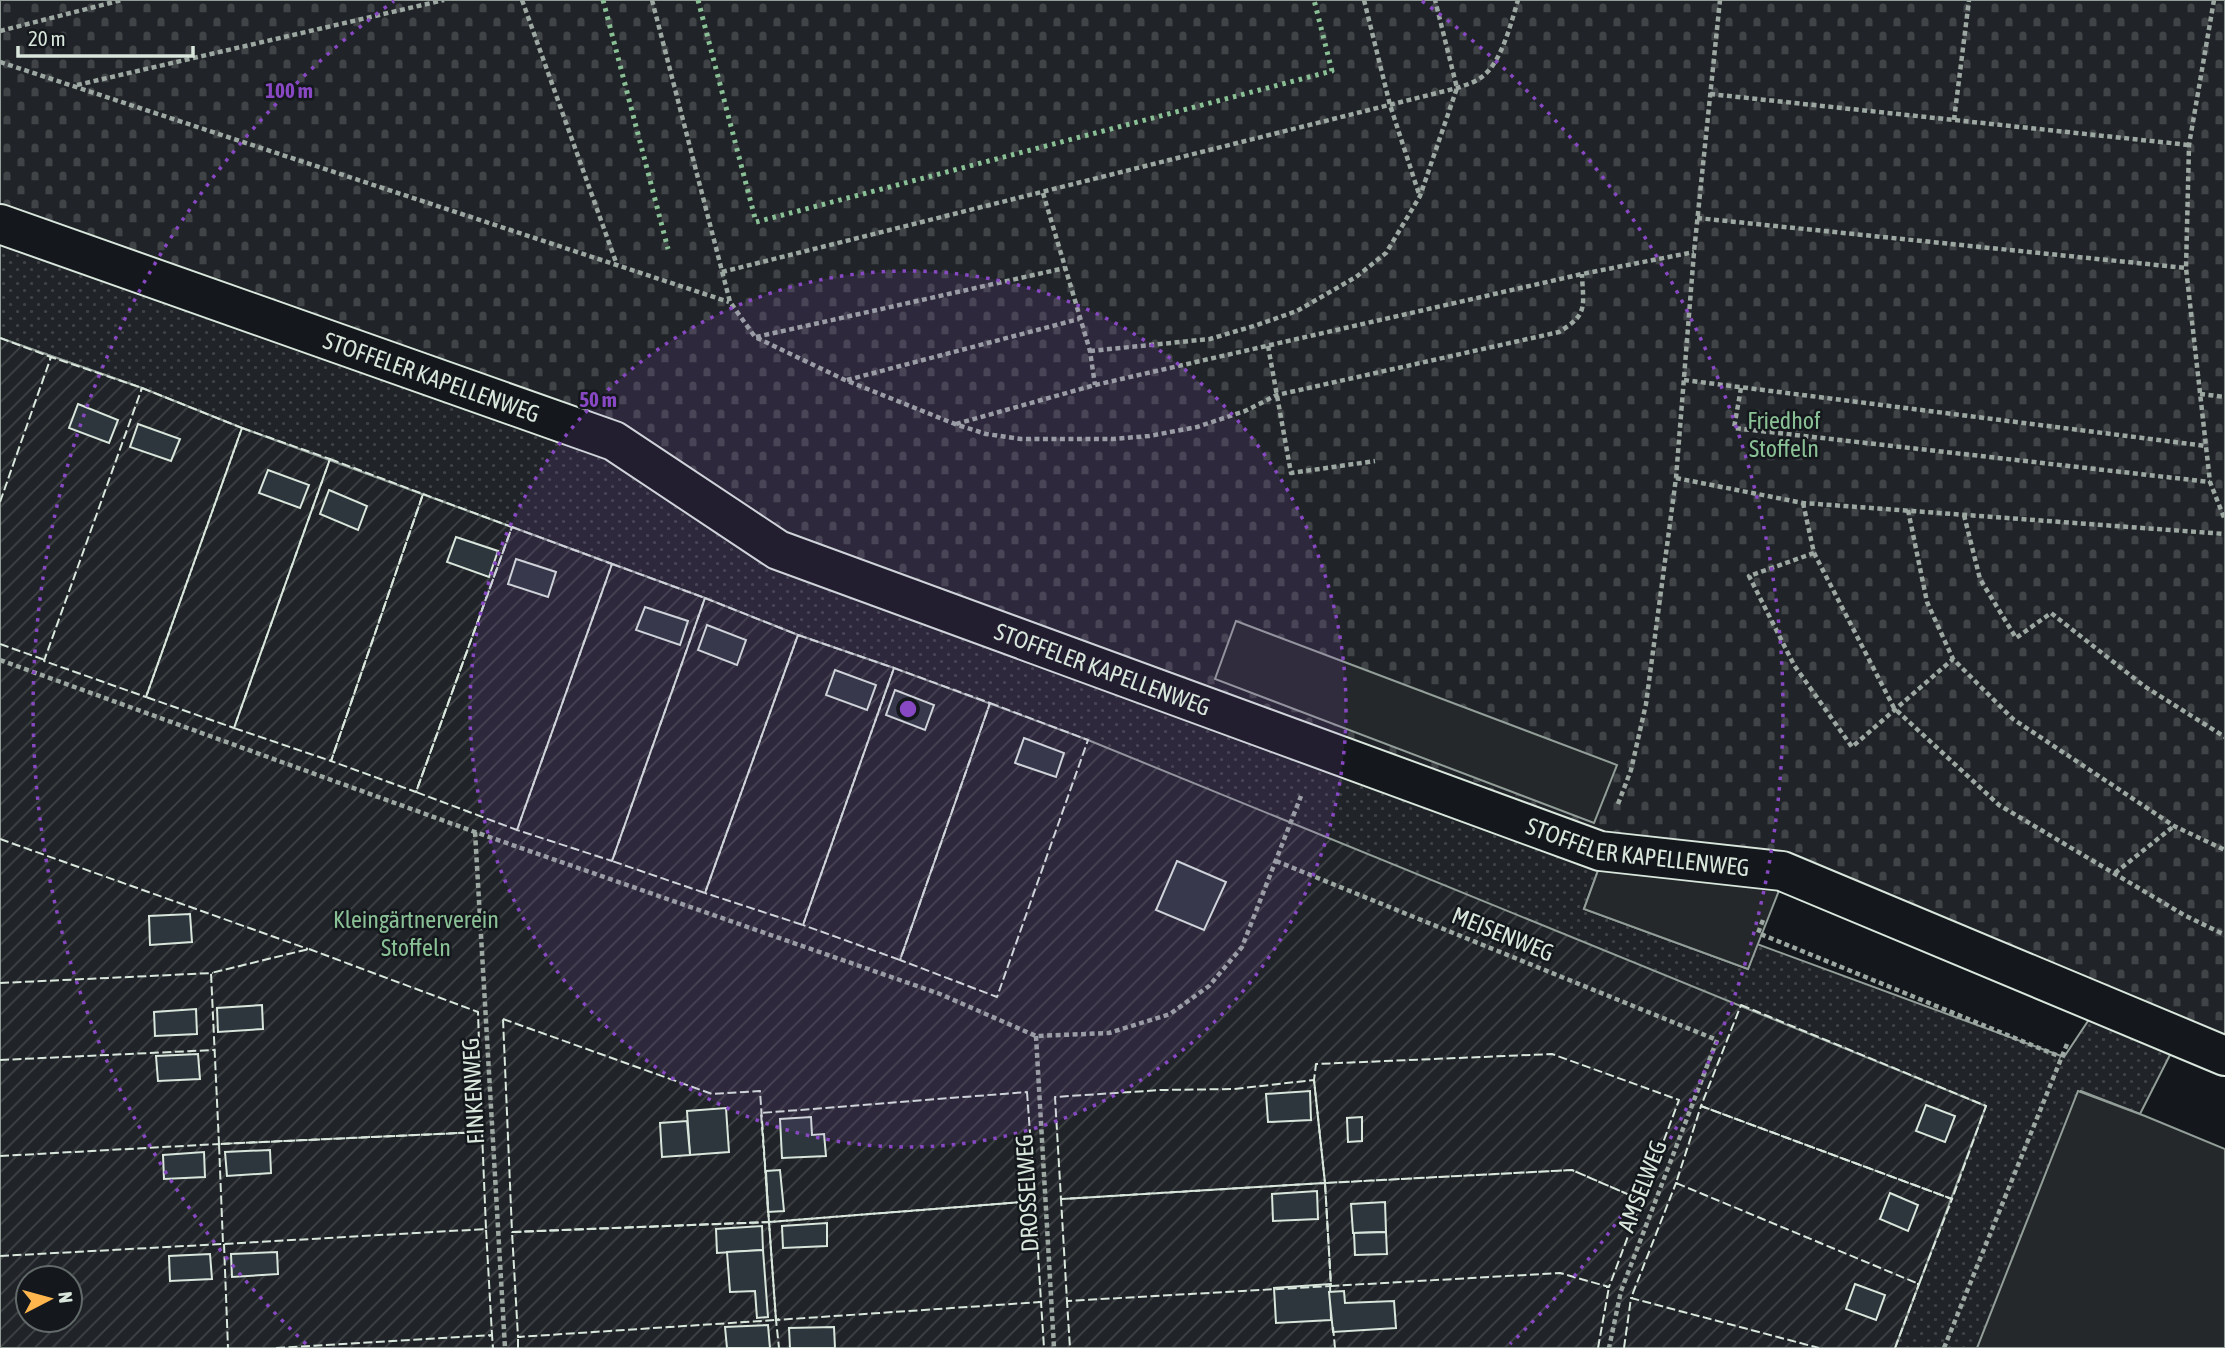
<svg xmlns="http://www.w3.org/2000/svg" width="2225" height="1348" font-family="'Asap Condensed',sans-serif">
<style>
.grass{fill:url(#grass-dots);stroke:#939e99;stroke-width:2}
.cemetery{fill:url(#cemetery-stones);stroke:#939e99;stroke-width:2}
.garden{fill:url(#garden-furrows);stroke:#939e99;stroke-width:2;fill-rule:evenodd}
.parking{fill:#24282b;stroke:#939e99;stroke-width:2}
.building{fill:#2c363c;stroke:#d8e6dc;stroke-width:2}
.lines{fill:none;stroke-linecap:round;stroke-linejoin:round}
.street-casing{stroke:#d8e6dc;stroke-width:42}
.path{stroke:#9da8a2;stroke-width:4.5;stroke-dasharray:5 3.5;stroke-linecap:butt}
.street{stroke:#14181c;stroke-width:38}
.hedge{stroke:#8ac095;stroke-width:5;stroke-dasharray:3.5 5;stroke-linecap:butt}
.fence{stroke:#d8e6dc;stroke-width:2;stroke-dasharray:9 3.5;stroke-linecap:butt}
.ring{fill:none;stroke:#8948c3;stroke-width:3.5;stroke-dasharray:3.5 7}
.labels{text-anchor:middle;dominant-baseline:central;stroke-width:5;stroke-linejoin:round;paint-order:stroke}
.street-label{font-size:24px;fill:#d8e6dc;stroke:#14181c}
.park-label{font-size:24px;fill:#8ac095;stroke:#14181c}
.centre{fill:#8948c3;stroke:#14181c;stroke-width:3.5}
.ring-label{font-size:21px;text-anchor:middle;font-weight:bold;fill:#8948c3;stroke:#14181c;stroke-width:5;stroke-linejoin:round;paint-order:stroke}
</style>
<defs>
<pattern id="grass-dots" width="8" height="8" patternUnits="userSpaceOnUse" patternTransform="scale(1.75)"><rect width="8" height="8" fill="#202428"/><path d="M2 2h.1M6 6h.1" fill="none" stroke="#404447" stroke-width="1.8" stroke-linecap="round"/></pattern>
<pattern id="cemetery-stones" width="16" height="16" patternUnits="userSpaceOnUse" patternTransform="scale(1.75)"><rect width="16" height="16" fill="#202428"/><path d="M2 7V4a2 2 0 0 1 4 0v3zM10 15v-3a2 2 0 0 1 4 0v3z" fill="#404447"/></pattern>
<pattern id="garden-furrows" width="10" height="10" patternUnits="userSpaceOnUse" patternTransform="scale(1.75)"><rect width="10" height="10" fill="#202428"/><path d="M-1 1l2-2M0 10L10 0M9 11l2-2" fill="none" stroke="#404447"/></pattern>
</defs>
<rect width="100%" height="100%" fill="#14181c"/>
<path class="grass" d="M0,230L611,450L1600,865L1584,909L1748,969L1757,944L2064,1057L2092,1015L2173,1049L2140,1114L2081,1091L1978,1348H1895L1919,1284L0,660L894,668L798,635L705,598L242,428L142,388L0,338Z"/>
<path class="cemetery" d="M0,0H2225V1054L1786,870L1601,849L781,547L619,436L0,220Z"/>
<path class="garden" d="M0,338L142,388L242,428L705,598L798,635L894,668L1088,740L1986,1106L1895,1348H0ZM28,1278H70V1320H28Z"/>
<g class="parking">
<path d="M1236,621L1617,765L1594,823L1215,679Z"/>
<path d="M1600,865L1780,888L1748,969L1584,909Z"/>
<path d="M2078,1091L2145,1116L2225,1149V1348H1977Z"/>
</g>
<g class="building">
<path d="M78,404L118,420L109,443L69,428Z"/>
<path d="M138,424L180,439L171,461L130,447Z"/>
<path d="M268,470L309,485L300,508L259,493Z"/>
<path d="M329,490L367,506L358,530L320,514Z"/>
<path d="M456,537L498,551L489,577L447,562Z"/>
<path d="M516,559L556,572L548,597L508,584Z"/>
<path d="M645,607L688,621L680,645L636,630Z"/>
<path d="M707,625L746,640L737,665L698,650Z"/>
<path d="M835,670L876,685L867,710L826,695Z"/>
<path d="M895,690L934,705L925,730L886,715Z"/>
<path d="M1024,738L1064,753L1056,777L1015,763Z"/>
<path d="M1177,861L1226,882L1204,930L1156,910Z"/>
<path d="M190,914L192,942L150,945L149,916Z"/>
<path d="M262,1005L263,1029L218,1032L217,1008Z"/>
<path d="M196,1009L197,1034L155,1036L154,1012Z"/>
<path d="M198,1054L200,1079L158,1081L156,1056Z"/>
<path d="M1310,1091L1311,1120L1268,1122L1266,1094Z"/>
<path d="M1926,1105L1955,1116L1945,1142L1916,1131Z"/>
<path d="M726,1108L729,1152L690,1155L687,1111Z"/>
<path d="M811,1117L812,1135L824,1134L826,1156L782,1158L780,1119Z"/>
<path d="M1362,1117V1141L1348,1142L1347,1118Z"/>
<path d="M687,1121L690,1155L662,1157L660,1123Z"/>
<path d="M270,1150L271,1173L227,1176L225,1152Z"/>
<path d="M204,1152L205,1177L164,1179L163,1155Z"/>
<path d="M780,1170L784,1211L768,1212L766,1171Z"/>
<path d="M1317,1191L1318,1219L1273,1221L1272,1194Z"/>
<path d="M1890,1193L1918,1205L1908,1231L1880,1219Z"/>
<path d="M1385,1202L1386,1232L1353,1233L1351,1204Z"/>
<path d="M827,1223V1246L783,1248L782,1226Z"/>
<path d="M762,1226L763,1250L717,1253L716,1229Z"/>
<path d="M1386,1232L1387,1254L1355,1255L1354,1233Z"/>
<path d="M763,1250L768,1317L757,1318L755,1291L730,1292L727,1252Z"/>
<path d="M277,1252L278,1274L232,1277L231,1254Z"/>
<path d="M210,1254L212,1279L170,1281L169,1256Z"/>
<path d="M1330,1284L1331,1320L1276,1323L1274,1288Z"/>
<path d="M1855,1284L1885,1295L1876,1320L1846,1309Z"/>
<path d="M1344,1291L1345,1303L1394,1301L1396,1328L1333,1332L1329,1292Z"/>
<path d="M768,1325L770,1348H727L725,1327Z"/>
<path d="M834,1327L835,1348H790L789,1328Z"/>
</g>
<g class="lines">
<g class="street-casing">
<g id="street">
<path id="s1" d="M0,224L614,441L778,550L1600,851L1782,871L2225,1056"/>
</g>
</g>
<g class="path">
<path d="M522,0L617,265"/>
<path d="M652,0L730,302L755,337L845,380L955,424L986,434L1021,439H1113L1149,436L1197,427L1245,411L1277,395L1559,332C1589,314 1583,306 1582,274"/>
<path d="M1364,0L1390,105L1419,194"/>
<path d="M2214,0L2189,145L2186,268L2210,482L2225,520"/>
<path d="M0,31L122,0"/>
<path d="M0,62L729,302"/>
<path d="M77,85L444,0"/>
<path d="M1710,94L2189,145"/>
<path d="M1954,120L1969,0"/>
<path d="M1043,193L1090,351L1095,385"/>
<path d="M1697,218L2186,268"/>
<path d="M722,272L1457,88C1466,85 1476,82 1483,76C1502,61 1511,23 1518,0"/>
<path d="M756,337L1065,268"/>
<path d="M1268,346L1291,473L1375,461"/>
<path d="M1090,351L1210,339L1257,325L1297,311L1356,277L1386,253L1420,196L1457,88L1435,0"/>
<path d="M847,380L1079,319"/>
<path d="M1684,380L2206,446"/>
<path d="M1741,388L1734,428L2210,482"/>
<path d="M2200,394L2225,397"/>
<path d="M956,424L1095,385L1582,274L1694,252"/>
<path d="M1676,478L1803,503L2225,534"/>
<path d="M1803,503L1814,553L1894,708L1999,805L2184,915L2225,935"/>
<path d="M1908,510L1927,602L1953,659L2013,719L2174,826L2225,850"/>
<path d="M1964,515L1980,579L2016,638L2051,613L2144,686L2225,737"/>
<path d="M1814,553L1749,576L1794,665L1852,747L1953,659"/>
<path d="M0,660L475,832L940,994L1036,1036L1109,1033L1170,1014L1209,986L1242,947L1301,796"/>
<path d="M1618,804L1631,770L1646,704L1676,478L1694,252L1720,0"/>
<path d="M475,832L505,1348"/>
<path d="M1276,861L1717,1040L1621,1291L1609,1348"/>
<path d="M2115,873L2174,826"/>
<path d="M1763,920L1758,933L2061,1057"/>
<path d="M1036,1036L1054,1348"/>
<path d="M1944,1348L2067,1044"/>
</g>
<use href="#street" class="street"/>
<g class="hedge">
<path d="M603,0L668,249"/>
<path d="M698,0L756,222L1332,71L1314,0"/>
</g>
<g class="fence">
<path d="M0,338L51,357L50,359"/>
<path d="M142,388L242,428L146,697L44,661Z"/>
<path d="M242,428L330,459L234,728L146,697Z"/>
<path d="M330,459L423,494L331,761L234,728Z"/>
<path d="M423,494L512,527L416,792L331,761Z"/>
<path d="M0,502L51,357L142,388L141,390"/>
<path d="M512,527L612,564L517,830L416,792Z"/>
<path d="M612,564L705,598L612,861L517,830Z"/>
<path d="M705,598L798,635L705,893L612,861Z"/>
<path d="M798,635L894,668L803,925L705,893Z"/>
<path d="M0,644L45,660"/>
<path d="M894,668L990,703L900,960L803,925Z"/>
<path d="M990,703L1088,740L997,997L900,960Z"/>
<path d="M0,839L308,949"/>
<path d="M309,949L478,1012L482,1132L219,1144L211,973Z"/>
<path d="M0,983L213,973"/>
<path d="M1741,1005L1986,1106L1952,1199L1701,1106Z"/>
<path d="M503,1019L712,1094L760,1091L769,1222L512,1232Z"/>
<path d="M0,1060L214,1050L215,1051"/>
<path d="M1314,1080L1325,1183L1061,1199L1055,1097L1161,1090L1234,1089Z"/>
<path d="M1027,1092L1035,1201L769,1222L761,1113Z"/>
<path d="M1701,1106L1952,1199L1919,1284L1676,1183Z"/>
<path d="M482,1132L486,1229L223,1244L219,1144Z"/>
<path d="M0,1156L219,1144V1146"/>
<path d="M1325,1183L1331,1286L1067,1301L1061,1199Z"/>
<path d="M1678,1184L1676,1183L1631,1298L1819,1348"/>
<path d="M1641,1200L1572,1170L1325,1183L1331,1286L1560,1273L1609,1287L1679,1100L1552,1054L1316,1064L1314,1080L1325,1183L1572,1170L1641,1200"/>
<path d="M1035,1201L1041,1302L776,1320L769,1222Z"/>
<path d="M769,1222L776,1320L518,1337L512,1232Z"/>
<path d="M224,1244L228,1348"/>
<path d="M0,1256L223,1244"/>
<path d="M1069,1301H1067L1070,1348"/>
<path d="M1038,1302H1041L1044,1348"/>
<path d="M779,1319L776,1320L779,1348"/>
<path d="M1333,1327L1335,1348"/>
<path d="M489,1336L492,1335L493,1348"/>
<path d="M276,1348L492,1335L486,1229H483"/>
<path d="M518,1348V1337H521"/>
<path d="M1598,1348L1609,1287H1606"/>
<path d="M1624,1348L1631,1298H1633"/>
<path d="M1895,1348L1919,1284H1917"/>
</g>
</g>
<circle cx="908" cy="709" r="438" fill="#8948c3" fill-opacity=".12"/>
<g class="ring">
<circle cx="908" cy="709" r="438"/>
<path d="M306 1344A875 875 0 0 1 394 1M1422 1A875 875 0 0 1 1510 1344"/>
</g>
<g class="labels">
<g class="street-label">
<text stroke="none"><textPath href="#s1" startOffset="458">STOFFELER KAPELLENWEG</textPath></text>
<text stroke="none"><textPath href="#s1" startOffset="1194">STOFFELER KAPELLENWEG</textPath></text>
<text stroke="none"><textPath href="#s1" startOffset="1760">STOFFELER KAPELLENWEG</textPath></text>
<text transform="translate(1503 934) rotate(22)">MEISENWEG</text>
<text transform="translate(473 1091) rotate(-93)">FINKENWEG</text>
<text transform="translate(1642 1186) rotate(-69)">AMSELWEG</text>
<text transform="translate(1027 1193) rotate(-93)">DROSSELWEG</text>
</g>
<g class="park-label">
<text x="1784" y="420">Friedhof<tspan x="1784" dy="28">Stoffeln</tspan></text>
<text x="416" y="919">Kleingärtnerverein<tspan x="416" dy="28">Stoffeln</tspan></text>
</g>
</g>
<circle cx="908" cy="709" r="10" class="centre"/>
<g class="ring-label">
<text x="289" y="98">100 m</text>
<text x="598" y="407">50 m</text>
</g>
<g transform="translate(49 1299) rotate(84)"><circle r="33" fill="#14181c" stroke="#626a69" stroke-width="2"/>
<path d="M0-5L12 26L0 18L-12 26Z" fill="#ffb74d"/>
<text y="-10" font-size="19" font-weight="bold" text-anchor="middle" fill="#d8e6dc">N</text>
</g>
<path d="M18 46v10h175v-10" fill="none" stroke="#d8e6dc" stroke-width="3.5"/>
<text x="28" y="46" font-size="21" fill="#d8e6dc" stroke="#14181c" stroke-width="5" paint-order="stroke">20 m</text>
</svg>
